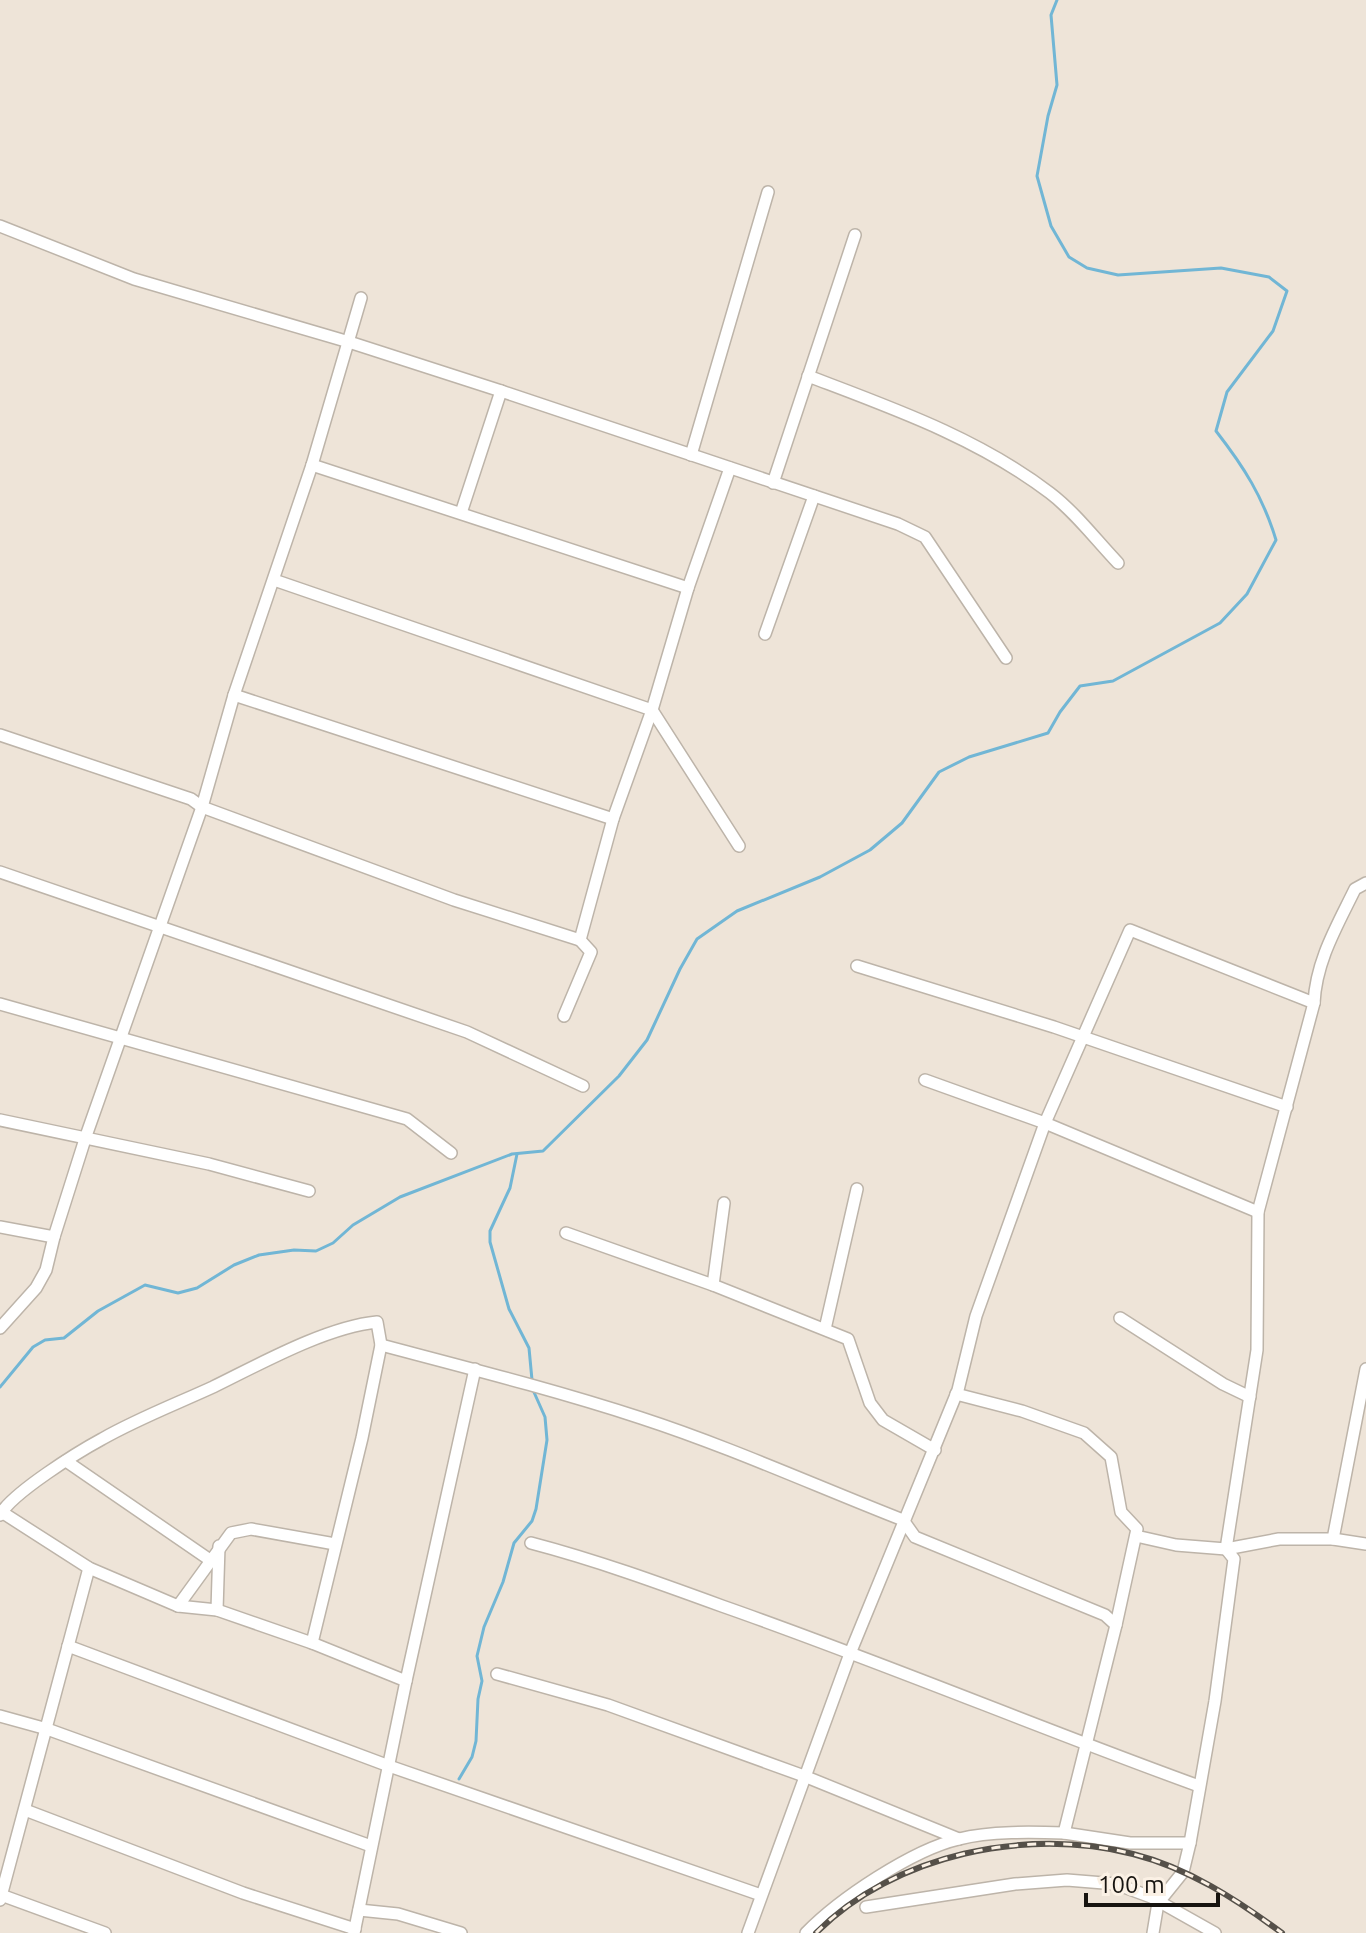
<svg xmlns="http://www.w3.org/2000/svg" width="1366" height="1933" font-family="Ubuntu,sans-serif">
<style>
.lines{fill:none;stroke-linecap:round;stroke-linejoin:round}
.stream{stroke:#71b6d5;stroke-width:3}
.minor-casing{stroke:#bdb4a9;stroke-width:14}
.minor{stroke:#fff;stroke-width:11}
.rail-casing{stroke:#555049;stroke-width:6}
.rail{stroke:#fbf1e5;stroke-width:3;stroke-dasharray:9;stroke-linecap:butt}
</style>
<rect width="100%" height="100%" fill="#eee4d8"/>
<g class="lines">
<g class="stream">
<path d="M517,1154L510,1188L490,1231V1242L509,1309L529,1348L532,1380"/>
<path d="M0,1387L33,1347L45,1340L64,1338L98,1311L145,1285L178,1293L197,1288L234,1265L259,1255L294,1250L316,1251L333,1243L353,1225L400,1197L512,1154L543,1151L619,1076L647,1040L680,969L697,939L737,911L820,877L870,850L902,823L939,772L969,757L1048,733L1060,712L1080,686L1113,681L1220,623L1247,594L1276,540C1263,497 1244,467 1216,431L1227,392L1273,331L1287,291L1269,277L1221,268L1118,275L1087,268L1069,257L1051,226L1037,176L1048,116L1057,85L1051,15L1057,0"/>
<path d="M459,1779L472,1757L476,1741L478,1699L482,1681L477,1656L484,1627L503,1582L514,1543L532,1521L536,1509L547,1440L545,1417L533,1390"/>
</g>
<g class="minor-casing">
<g id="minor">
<path d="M0,226L134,279L349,342L501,391L898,524L925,537L1006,658"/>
<path d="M808,376C892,408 978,438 1050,493C1075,512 1096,540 1118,563"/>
<path d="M691,455L768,192"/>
<path d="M312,465L688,588"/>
<path d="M773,483L855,235"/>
<path d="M461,513L501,391"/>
<path d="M274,580L652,710L739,846"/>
<path d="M765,634L814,496"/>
<path d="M234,695L613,819"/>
<path d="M0,735L191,799L202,807L454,900L580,940L591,952L564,1016"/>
<path d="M0,872L467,1032L583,1086"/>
<path d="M580,940L613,819L652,710L688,588L730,468"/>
<path d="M857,966L1054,1027L1287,1107"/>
<path d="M0,1004L407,1119L451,1153"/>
<path d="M925,1080L1045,1123L1258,1212"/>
<path d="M0,1120L209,1164L309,1191"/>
<path d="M0,1227L54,1237"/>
<path d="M566,1233L713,1285L848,1339L870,1403L883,1420L935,1450"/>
<path d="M713,1285L724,1203"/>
<path d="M1120,1318L1223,1384L1250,1397"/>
<path d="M0,1328L36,1288L46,1270L54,1237L86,1136L202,807L234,695L312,465L361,298"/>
<path d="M825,1329L857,1189"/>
<path d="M381,1345C468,1368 555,1390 641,1418C730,1447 816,1486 903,1520L915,1537L1105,1615L1116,1625L1064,1833C1032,1832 990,1831 959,1839C912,1850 839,1899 806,1933"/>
<path d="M956,1394L1022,1411L1084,1433L1111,1457L1121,1512L1137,1529L1116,1625"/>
<path d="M66,1461L210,1560"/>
<path d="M0,1511L89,1568L178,1606L217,1610L312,1643L406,1681"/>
<path d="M0,1515C12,1493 78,1452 102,1439C137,1419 176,1404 213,1387C260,1364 326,1327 377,1322L381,1345L362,1438L312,1643"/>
<path d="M1136,1536L1176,1545L1226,1549L1279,1539H1333L1366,1369"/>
<path d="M1333,1539L1366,1544"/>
<path d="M531,1543C596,1560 659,1583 722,1606C882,1662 1039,1728 1199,1786"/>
<path d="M178,1606L231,1533L251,1529L335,1544"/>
<path d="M217,1610L219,1546"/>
<path d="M68,1646L389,1766L761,1895"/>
<path d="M497,1674L608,1705L804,1776L959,1839"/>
<path d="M0,1716L47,1729L371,1846"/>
<path d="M25,1810L243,1893L355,1929"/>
<path d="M1064,1833L1130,1843H1190"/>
<path d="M1,1895L105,1933"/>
<path d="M0,1900L89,1568"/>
<path d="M866,1907L1015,1884L1067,1880L1116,1884L1151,1897L1215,1933"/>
<path d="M359,1910L398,1914L461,1933"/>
<path d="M354,1933L406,1681L475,1369"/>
<path d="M748,1933L851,1651L958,1390L976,1316L1045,1123L1130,930L1314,1003"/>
<path d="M1153,1933L1158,1903L1183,1872L1190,1843L1215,1701L1234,1559L1226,1549L1257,1350L1258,1212L1314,1003C1316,961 1337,926 1355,889L1366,883"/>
</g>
</g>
<use href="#minor" class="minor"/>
<g class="rail-casing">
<path id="rail" d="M816,1933C894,1854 1027,1827 1133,1854C1188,1868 1236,1899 1282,1933"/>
</g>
<use href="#rail" class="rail"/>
</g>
<path d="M1086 1893v12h132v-12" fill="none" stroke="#171410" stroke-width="4"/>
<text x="1098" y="1893" font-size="24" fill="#171410" stroke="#fbf1e5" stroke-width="6" paint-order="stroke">100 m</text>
</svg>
